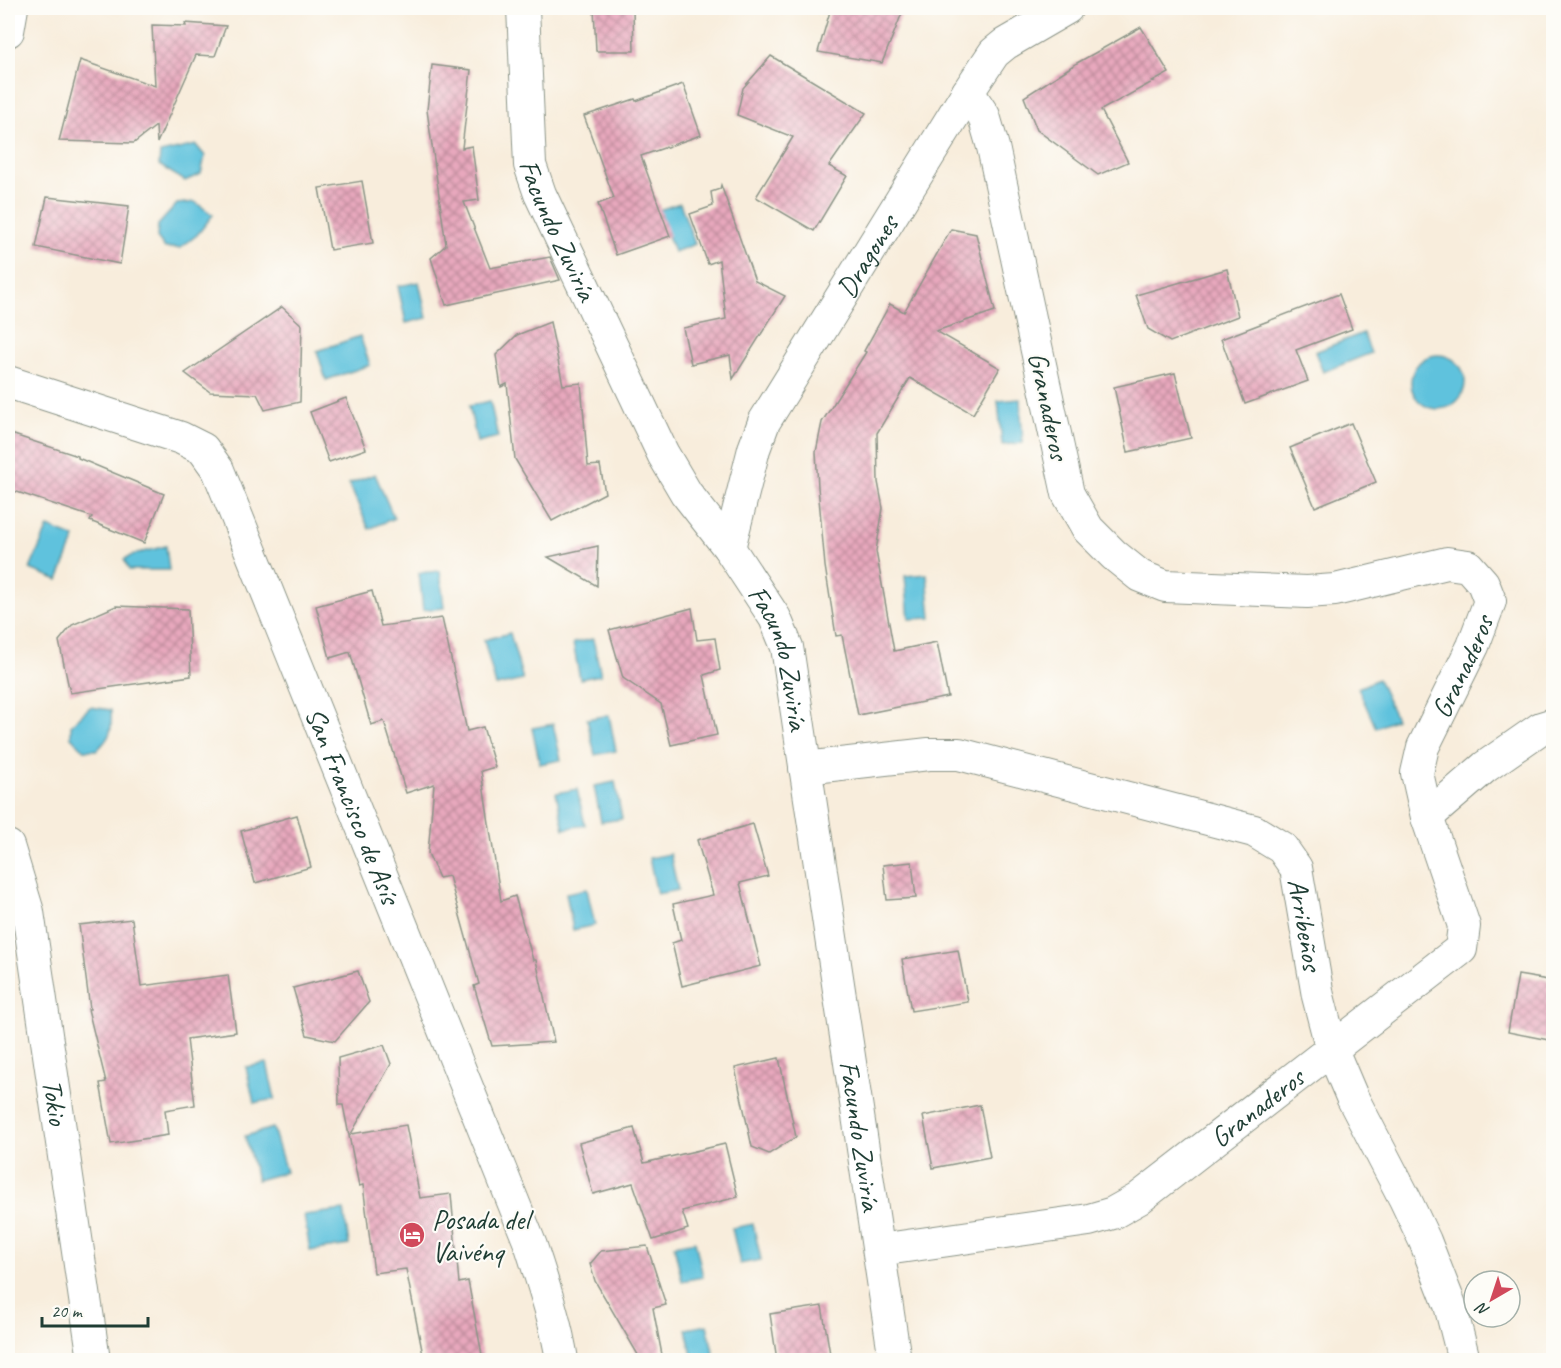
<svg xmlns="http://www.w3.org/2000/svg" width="1561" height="1368" font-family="Caveat,sans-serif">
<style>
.water{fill:#5fc2dd;stroke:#3f8088;stroke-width:1.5}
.building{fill:url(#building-cross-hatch)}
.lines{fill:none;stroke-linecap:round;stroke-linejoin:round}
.minor-casing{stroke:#8c9588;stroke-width:34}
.minor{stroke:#fff;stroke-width:32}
.labels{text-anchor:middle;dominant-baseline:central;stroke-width:4.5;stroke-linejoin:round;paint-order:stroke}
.street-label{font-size:28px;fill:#1f3d34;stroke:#fdfcf7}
.poi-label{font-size:28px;fill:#1f3d34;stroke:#fdfcf7;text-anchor:start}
</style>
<defs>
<pattern id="building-cross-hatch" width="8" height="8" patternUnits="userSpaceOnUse" patternTransform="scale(1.5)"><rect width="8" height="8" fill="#e8a8bd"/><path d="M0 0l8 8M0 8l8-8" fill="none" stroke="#bb8a9a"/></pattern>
</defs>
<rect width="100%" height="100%" fill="#fdfcf7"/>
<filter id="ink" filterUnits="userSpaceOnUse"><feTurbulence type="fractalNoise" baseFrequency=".0167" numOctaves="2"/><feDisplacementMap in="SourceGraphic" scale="12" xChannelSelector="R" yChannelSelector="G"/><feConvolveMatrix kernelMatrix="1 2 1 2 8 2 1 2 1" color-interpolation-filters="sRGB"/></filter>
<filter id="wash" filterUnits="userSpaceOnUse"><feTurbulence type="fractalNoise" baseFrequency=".008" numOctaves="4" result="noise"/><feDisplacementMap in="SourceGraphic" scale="24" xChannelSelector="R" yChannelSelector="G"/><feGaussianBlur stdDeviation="1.35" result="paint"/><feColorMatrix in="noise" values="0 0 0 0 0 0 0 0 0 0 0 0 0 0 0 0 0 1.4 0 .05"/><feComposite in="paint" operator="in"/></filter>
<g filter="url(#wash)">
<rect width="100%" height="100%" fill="#f8eddc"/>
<g class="water">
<path d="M196,145L205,156L201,174L185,181L159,165L160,153Z"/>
<path d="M195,202L213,215L197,235L180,248H165L157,237L158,225L177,204Z"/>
<path d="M680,203L695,244L674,252L659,210Z"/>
<path d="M419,282L427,318L406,323L398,286Z"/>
<path d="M1363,333L1371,353L1323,372L1315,352Z"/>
<path d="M360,336L370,365L326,380L317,351Z"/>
<circle cx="1438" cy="382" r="27"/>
<path d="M1020,399L1023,443L1002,445L998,401Z"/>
<path d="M490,401L498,437L477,442L469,406Z"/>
<path d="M375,474L394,518L369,529L349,484Z"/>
<path d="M48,527L75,538L58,580L30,569Z"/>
<path d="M166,546L169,570H129L124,559L135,554Z"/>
<path d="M440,571L444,608L423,610L419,573Z"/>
<path d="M927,574L931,618L909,619L905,576Z"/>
<path d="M510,633L523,680L496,686L484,640Z"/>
<path d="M593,639L601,675L580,679L573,643Z"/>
<path d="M1378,679L1396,719L1376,728L1358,688Z"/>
<path d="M90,707L111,710C112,730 112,736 97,750H84L71,737V725Z"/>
<path d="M609,715L616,751L595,755L587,719Z"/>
<path d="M553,724L561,760L540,764L532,728Z"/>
<path d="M615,782L622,819L601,822L594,786Z"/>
<path d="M577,789L585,825L564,829L556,793Z"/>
<path d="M670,854L678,890L657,894L649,858Z"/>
<path d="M587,889L595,925L573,930L566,893Z"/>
<path d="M267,1063L275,1099L254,1103L246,1067Z"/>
<path d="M273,1128L286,1172L257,1180L245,1136Z"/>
<path d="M344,1210L349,1245L310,1251L304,1215Z"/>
<path d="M753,1224L761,1260L740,1264L732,1228Z"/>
<path d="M695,1241L703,1277L682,1281L674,1245Z"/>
<path d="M707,1325L715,1360H693L686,1329Z"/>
</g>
<g id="blocks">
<g class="building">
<path d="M594,8H633L634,51H596Z"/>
<path d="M831,8H904L882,63L818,52Z"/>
<path d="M185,23L226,26L215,56L196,55L157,143L156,126L134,143L59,141L80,60L155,86L152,25L186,26Z"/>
<path d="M1141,27L1169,73L1101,110L1128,162L1098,175L1037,130L1024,97L1077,63Z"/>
<path d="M771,56L866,113L829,166L847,176L814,231L756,197L793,137L737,115L743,88Z"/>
<path d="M432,65L471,70L462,148L472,146L479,200L464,202L490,268L550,257L560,280L446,305L431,258L446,245L427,110Z"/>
<path d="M683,84L701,135L641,156L670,236L616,255L598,204L614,198L584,116L635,99L636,101Z"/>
<path d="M362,181L373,243L330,250L319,188Z"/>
<path d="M721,185L755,281L785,296L733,379L730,355L691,364L683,328L726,319L719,260L708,264L690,214L713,206L711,192L720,189Z"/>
<path d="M47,197L129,206L120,264L36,247Z"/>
<path d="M951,229L976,234L995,311L936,331L1000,368L973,414L910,378L877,433L878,482L883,508L876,551L894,651L937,642L948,697L858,715L842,635L836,636L825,566L818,487L816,452L822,422L866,352L864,351L890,304L904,312Z"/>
<path d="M1227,269L1238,316L1170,342L1148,329L1136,295Z"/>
<path d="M1339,294L1352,329L1296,350L1308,381L1245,404L1221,339Z"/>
<path d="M282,307L302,325L300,402L265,410L257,394L210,392L185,373Z"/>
<path d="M550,322L563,385L581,383L588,466L600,465L605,493L552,521L515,459L507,384L501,387L496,355L517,335Z"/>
<path d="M1175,373L1191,438L1128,452L1114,387Z"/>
<path d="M346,398L366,449L329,462L310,412Z"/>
<path d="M1351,423L1376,482L1315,507L1290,448Z"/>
<path d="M8,433L78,456V458L164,494L144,543L90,521L92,517L8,489Z"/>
<path d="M598,546L597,586L548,557Z"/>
<path d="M372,591L381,626L442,618L467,731L483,727L495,767L481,771L501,901L515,896L533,960H536L554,1042L492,1046L474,986L479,984L449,876L439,878L428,853L434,784L406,793L384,721L371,725L350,652L330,658L316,606Z"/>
<path d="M116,606L188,609L191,676L70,693L59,641L72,625Z"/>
<path d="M692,608L697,640L715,638L720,670L704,675L717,735L671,745L661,704L623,678L609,630Z"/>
<path d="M297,815L311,867L255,883L241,831Z"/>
<path d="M753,824L768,876L740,883L761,966L682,986L672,943L681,940L673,904L713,895L697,840Z"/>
<path d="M912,862L916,898L887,900L883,865Z"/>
<path d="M132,919L141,986L228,975L236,1032L187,1039L195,1105L165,1110L168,1135L111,1144L100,1083L106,1082L88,1009H90L79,925Z"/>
<path d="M958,950L968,1002L911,1011L902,959Z"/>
<path d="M358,971L369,1002L335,1041L307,1035L293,988Z"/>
<path d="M1518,975L1554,981V1041L1508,1032Z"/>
<path d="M384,1045L391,1064L351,1134L406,1125L420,1198L451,1194L459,1283L468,1281L483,1360H424L406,1269L374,1273L363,1185L359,1186L343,1105H339L338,1058Z"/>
<path d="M779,1058L796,1137L769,1154L752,1147L735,1068Z"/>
<path d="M980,1105L990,1157L933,1168L923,1116Z"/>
<path d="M634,1128L644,1163L725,1144L738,1197L682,1211L688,1229L653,1240L633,1183L593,1194L579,1143Z"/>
<path d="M647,1246L666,1305L653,1308L663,1360H641L595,1281L590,1264L601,1251Z"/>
<path d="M822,1306L831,1360H777L770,1314Z"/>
</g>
</g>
</g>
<g filter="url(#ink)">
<use href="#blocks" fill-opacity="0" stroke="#8c9588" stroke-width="1.5"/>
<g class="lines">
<g class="minor-casing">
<g id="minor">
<path id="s1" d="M523,8L530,165L540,194L663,454L686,493L729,548L775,618L787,647L895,1360"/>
<path d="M8,31L12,8"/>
<path id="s2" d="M8,382L181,438L203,449L218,470L531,1246C543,1284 556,1321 562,1360"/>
<path id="s3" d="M729,548L754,449L764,422L968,92L994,53L1005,44L1067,8"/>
<path id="s4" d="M805,768L929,754H959L1254,831L1282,848L1296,868L1318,996L1332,1050L1352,1097L1405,1199L1425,1241L1450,1305L1464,1360"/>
<path d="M1427,817L1485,767L1541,728L1554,724"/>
<path id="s5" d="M8,846L28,912L94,1360"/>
<path id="s6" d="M879,1250L1089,1220L1113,1213L1138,1199L1461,949L1464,926L1427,817L1417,773L1423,747L1473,646L1490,601L1483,583L1468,566L1447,563L1335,590L1307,592L1165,586L1140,576L1114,555L1088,529L1068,494L993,147L984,116L968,92"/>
</g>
</g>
<use href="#minor" class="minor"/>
</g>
</g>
<defs>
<g id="hotel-disc" transform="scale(1.35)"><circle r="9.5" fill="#d1495b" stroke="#fdfcf7"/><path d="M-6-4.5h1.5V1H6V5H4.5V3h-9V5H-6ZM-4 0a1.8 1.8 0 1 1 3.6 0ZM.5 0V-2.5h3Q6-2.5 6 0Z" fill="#fff"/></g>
</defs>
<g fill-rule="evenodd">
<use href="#hotel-disc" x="412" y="1235"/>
</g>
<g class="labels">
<g class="street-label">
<text stroke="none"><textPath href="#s1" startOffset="228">Facundo Zuviría</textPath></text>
<text stroke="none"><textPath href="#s3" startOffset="326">Dragones</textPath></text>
<text transform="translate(1049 406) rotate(78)">Granaderos</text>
<text stroke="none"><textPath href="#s1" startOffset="714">Facundo Zuviría</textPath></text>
<text stroke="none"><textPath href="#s6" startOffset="974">Granaderos</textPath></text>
<text stroke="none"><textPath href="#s2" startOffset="594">San Francisco de Asís</textPath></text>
<text stroke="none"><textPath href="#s4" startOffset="574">Arribeños</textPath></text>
<text stroke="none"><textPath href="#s5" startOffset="261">Tokio</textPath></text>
<text stroke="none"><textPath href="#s6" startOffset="416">Granaderos</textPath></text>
<text stroke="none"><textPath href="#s1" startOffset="1200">Facundo Zuviría</textPath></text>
</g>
<g class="poi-label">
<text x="432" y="1219">Posada del<tspan x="432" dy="32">Vaivénq</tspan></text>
</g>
</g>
<rect width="1561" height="1368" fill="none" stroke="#fdfcf7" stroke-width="30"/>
<g transform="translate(1492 1299) rotate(219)"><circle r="28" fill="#fdfcf7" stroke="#a4b0a9" stroke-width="1.5"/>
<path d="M0-4.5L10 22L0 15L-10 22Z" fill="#d1495b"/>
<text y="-9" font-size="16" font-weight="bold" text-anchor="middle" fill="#1f3d34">N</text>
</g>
<path d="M42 1317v9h106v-9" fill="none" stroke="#1f3d34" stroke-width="3"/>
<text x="51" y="1317" font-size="18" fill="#1f3d34" stroke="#fdfcf7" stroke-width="4.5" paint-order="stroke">20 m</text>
</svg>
